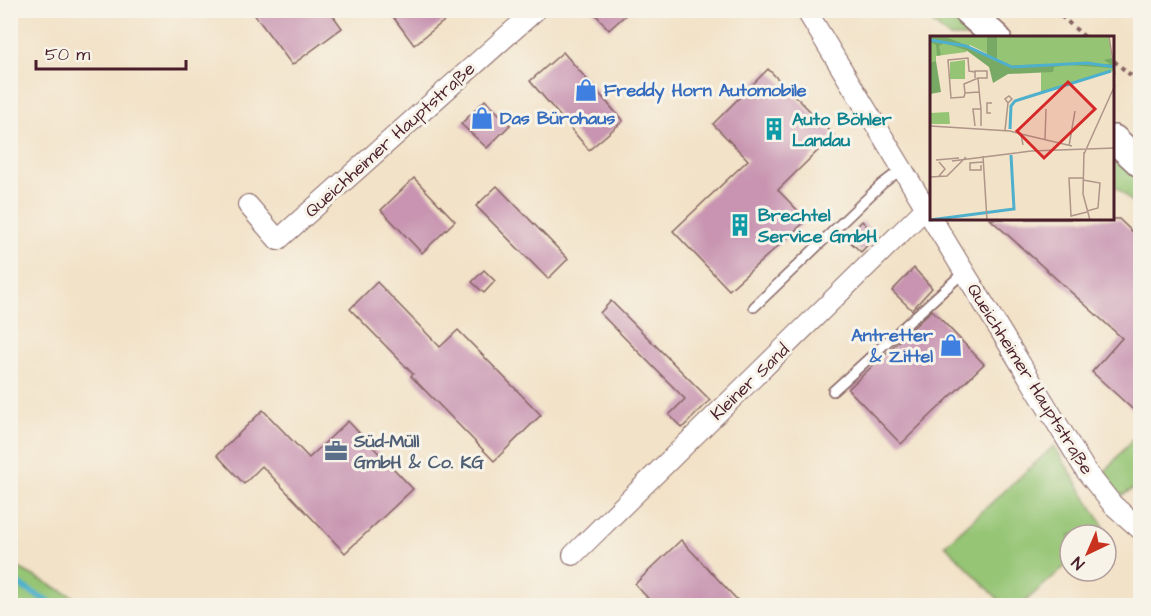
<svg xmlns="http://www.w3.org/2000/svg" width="1151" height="616" font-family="'Architects Daughter',sans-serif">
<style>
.green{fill:#95c574;stroke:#707250;stroke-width:1.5}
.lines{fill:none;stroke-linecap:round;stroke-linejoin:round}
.stream{stroke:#4eb0cd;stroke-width:6}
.building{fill:#c894b1}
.lane-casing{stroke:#856362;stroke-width:12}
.street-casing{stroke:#856362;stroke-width:22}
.secondary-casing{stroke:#856362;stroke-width:30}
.path{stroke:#856362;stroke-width:4;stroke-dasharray:4.5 4.5;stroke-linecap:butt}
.lane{stroke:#fff;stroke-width:9}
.street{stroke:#fff;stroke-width:20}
.secondary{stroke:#fff;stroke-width:27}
.labels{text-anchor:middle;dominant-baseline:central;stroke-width:6;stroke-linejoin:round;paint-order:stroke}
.shop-label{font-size:18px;font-weight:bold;fill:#366cbe;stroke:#f7f3e8;text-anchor:start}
.culture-label{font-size:18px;font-weight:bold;fill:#0d838f;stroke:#f7f3e8;text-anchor:start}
.street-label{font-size:18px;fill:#4a1f2b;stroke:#f7f3e8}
.service-label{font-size:18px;font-weight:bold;fill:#4e5e75;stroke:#f7f3e8;text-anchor:start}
.inset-river{fill:none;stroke:#4eb0cd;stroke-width:3}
.inset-road{fill:none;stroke:#af9489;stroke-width:1.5}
.view{fill:#d62828;fill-opacity:0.15;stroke:#d62828;stroke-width:3}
.inset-edge{fill:none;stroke:#4a1f2b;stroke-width:3}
</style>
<rect width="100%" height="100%" fill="#f7f3e8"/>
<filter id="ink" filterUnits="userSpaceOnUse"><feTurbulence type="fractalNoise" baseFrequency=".0167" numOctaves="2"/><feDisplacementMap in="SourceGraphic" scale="12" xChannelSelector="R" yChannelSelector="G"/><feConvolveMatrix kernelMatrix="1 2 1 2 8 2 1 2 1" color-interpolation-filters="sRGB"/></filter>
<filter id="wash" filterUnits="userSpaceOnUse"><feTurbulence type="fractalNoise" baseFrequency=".008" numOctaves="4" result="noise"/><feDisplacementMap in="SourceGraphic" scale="24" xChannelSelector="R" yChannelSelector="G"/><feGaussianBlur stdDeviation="1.35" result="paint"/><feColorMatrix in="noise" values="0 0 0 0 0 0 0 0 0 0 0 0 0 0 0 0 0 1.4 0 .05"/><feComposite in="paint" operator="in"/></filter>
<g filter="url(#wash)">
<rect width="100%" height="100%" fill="#f2e2c7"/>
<g class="green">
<path d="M919,11H948L979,37H949Z"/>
<path d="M1114,156L1140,180V210L1114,185Z"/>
<path d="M1140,430V485L1119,497L1104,473Z"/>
<path d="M1054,446L1106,530L1100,535H1070V562L1021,605H1004L945,545Z"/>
<path d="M11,564L89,605H11Z"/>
</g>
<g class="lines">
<path class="stream" d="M10,580L57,606"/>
</g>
<g id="blocks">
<g class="building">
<path d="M251,10H329L342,28L292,65Z"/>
<path d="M388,10H458L414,45Z"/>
<path d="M592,10H631L609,30Z"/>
<path d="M563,52L623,121L589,150L530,81Z"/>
<path d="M768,69L834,135L778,190L807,220L729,290L673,231L748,160L713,124Z"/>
<path d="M485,100L510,125L487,148L461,124Z"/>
<path d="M414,178L455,221L422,253L381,210Z"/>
<path d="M497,186L568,259L548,279L476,206Z"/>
<path d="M990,219H1119L1140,239V416L1092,372L1122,338Z"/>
<path d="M862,221L876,236L861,252L846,238Z"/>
<path d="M914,268L932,288L912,310L892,291Z"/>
<path d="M484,270L495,281L484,293L472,282Z"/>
<path d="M377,282L440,347L458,330L541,415L494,461L411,376L413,374L350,309Z"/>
<path d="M611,301L710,400L682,428L669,415L685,399L600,313Z"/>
<path d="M932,310L984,364L901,444L848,389Z"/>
<path d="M263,410L309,458L348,421L413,489L345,553L262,466L244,484L217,455Z"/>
<path d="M681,540L743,606H655L635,584Z"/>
</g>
</g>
</g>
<g filter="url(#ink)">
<use href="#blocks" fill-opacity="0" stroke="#856362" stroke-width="1.5"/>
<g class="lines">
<g class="lane-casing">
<g id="lane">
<path d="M754,307L882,184L902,169"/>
<path d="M833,391L964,272"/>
</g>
</g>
<g class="street-casing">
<g id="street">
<path d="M806,10L932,218"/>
<path d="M248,205L278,240L536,10"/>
<path d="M932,219L1086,471L1113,505L1140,529"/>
<path d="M573,555L926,208"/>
</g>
</g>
<g class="secondary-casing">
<g id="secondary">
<path d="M966,10L997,38"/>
<path d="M1114,139L1140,163"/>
</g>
</g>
<g class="path">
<path d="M1054,10L1086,38"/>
<path d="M1114,61L1140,83"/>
</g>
<use href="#lane" class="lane"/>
<use href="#street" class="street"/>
<use href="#secondary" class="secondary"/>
</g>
</g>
<defs>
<g id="shop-bare" transform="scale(1.8)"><path d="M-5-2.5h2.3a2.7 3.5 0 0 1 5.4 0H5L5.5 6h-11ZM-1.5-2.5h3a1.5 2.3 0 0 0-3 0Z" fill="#3f7fe0" stroke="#f7f3e8" stroke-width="2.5" paint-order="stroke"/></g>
<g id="building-bare" transform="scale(1.8)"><path d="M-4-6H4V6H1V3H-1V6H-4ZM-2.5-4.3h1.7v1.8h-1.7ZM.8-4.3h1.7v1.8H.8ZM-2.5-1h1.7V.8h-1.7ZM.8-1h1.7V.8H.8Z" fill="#0f9aa8" stroke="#f7f3e8" stroke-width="2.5" paint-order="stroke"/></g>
<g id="office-bare" transform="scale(1.8)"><path d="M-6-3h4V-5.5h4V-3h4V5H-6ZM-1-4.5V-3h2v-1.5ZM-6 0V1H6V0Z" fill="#5c6f8a" stroke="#f7f3e8" stroke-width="2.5" paint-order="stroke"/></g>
</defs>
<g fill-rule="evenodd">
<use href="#shop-bare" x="586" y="90"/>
<use href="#shop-bare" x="482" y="118"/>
<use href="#building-bare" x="774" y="129"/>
<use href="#building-bare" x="740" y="225"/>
<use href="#shop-bare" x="951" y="345"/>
<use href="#office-bare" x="336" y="451"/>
</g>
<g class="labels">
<g class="shop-label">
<text x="604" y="90">Freddy Horn Automobile</text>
<text x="500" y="118">Das Bürohaus</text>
<text x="933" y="335" text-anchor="end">Antretter<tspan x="933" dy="21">&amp; Zittel</tspan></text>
</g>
<g class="culture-label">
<text x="792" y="119">Auto Böhler<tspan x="792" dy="21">Landau</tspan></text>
<text x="758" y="215">Brechtel<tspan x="758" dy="21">Service GmbH</tspan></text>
</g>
<g class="street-label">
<text transform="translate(390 140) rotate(-42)">Queichheimer Hauptstraße</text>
<text transform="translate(1030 379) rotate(58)">Queichheimer Hauptstraße</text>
<text transform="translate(750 382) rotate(-44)">Kleiner Sand</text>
</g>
<g class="service-label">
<text x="354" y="441">Süd-Müll<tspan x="354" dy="21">GmbH &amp; Co. KG</tspan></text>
</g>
</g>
<g transform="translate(930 36)">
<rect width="184" height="184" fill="#f2e2c7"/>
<path d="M0,0H57L58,18L40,9L36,16L6,20V25L0,26ZM67,0H179L183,35L111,56V29H82L67,23ZM35,24V43H20V26ZM19,76L20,88H0V77Z" fill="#95c574"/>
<path d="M14,0L57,18V0H67V23L82,29L180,28L174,24L182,22L183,28L181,32L138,29L124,31L123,36L78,38L63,47L59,31L36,14L14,7L9,10L11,19L7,20L6,9L0,6V1ZM6,25L11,56L0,58V26Z" fill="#78aa66"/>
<path class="inset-river" d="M0,4L36,10L82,31L157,27L185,31M80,93L81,70L85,65L181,35M0,184L84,173L81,119"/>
<path class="inset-road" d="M179,0L185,39M45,42V35H57V42H48M49,56L35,57L34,48L48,42L50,64L51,73V90M35,57L34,61L21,62L18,24L38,22L39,35L45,36M61,77H57V67H62M0,90L80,95L91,98L93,109M45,90L43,73H51M75,94L78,67L75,63L79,60L82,63L78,67M91,98L142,110M115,103L116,73M139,110L145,75M154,116L153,158L160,184M154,118L185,49M53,120L57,184M6,124L29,122M22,125L101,115L185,112M51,129V134H40V127L53,126M9,140L15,133L9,126M0,141L17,140L36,121M153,142H139L141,180L157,176M153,144L170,147L168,172L157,175"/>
<path class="view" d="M138,46L165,73L114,122L87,95Z"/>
<rect width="184" height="184" class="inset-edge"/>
</g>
<rect width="1151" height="616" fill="none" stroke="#f7f3e8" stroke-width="36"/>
<g transform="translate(1088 553) rotate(224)"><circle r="28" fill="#f7f3e8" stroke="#b29e9c" stroke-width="1.5"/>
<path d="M0-4.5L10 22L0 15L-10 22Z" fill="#c8321e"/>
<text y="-9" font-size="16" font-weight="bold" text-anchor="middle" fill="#4a1f2b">N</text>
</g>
<path d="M36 60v9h150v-9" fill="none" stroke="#4a1f2b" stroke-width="3"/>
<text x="45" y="60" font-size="18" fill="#4a1f2b" stroke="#f7f3e8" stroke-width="4.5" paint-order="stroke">50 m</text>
</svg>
